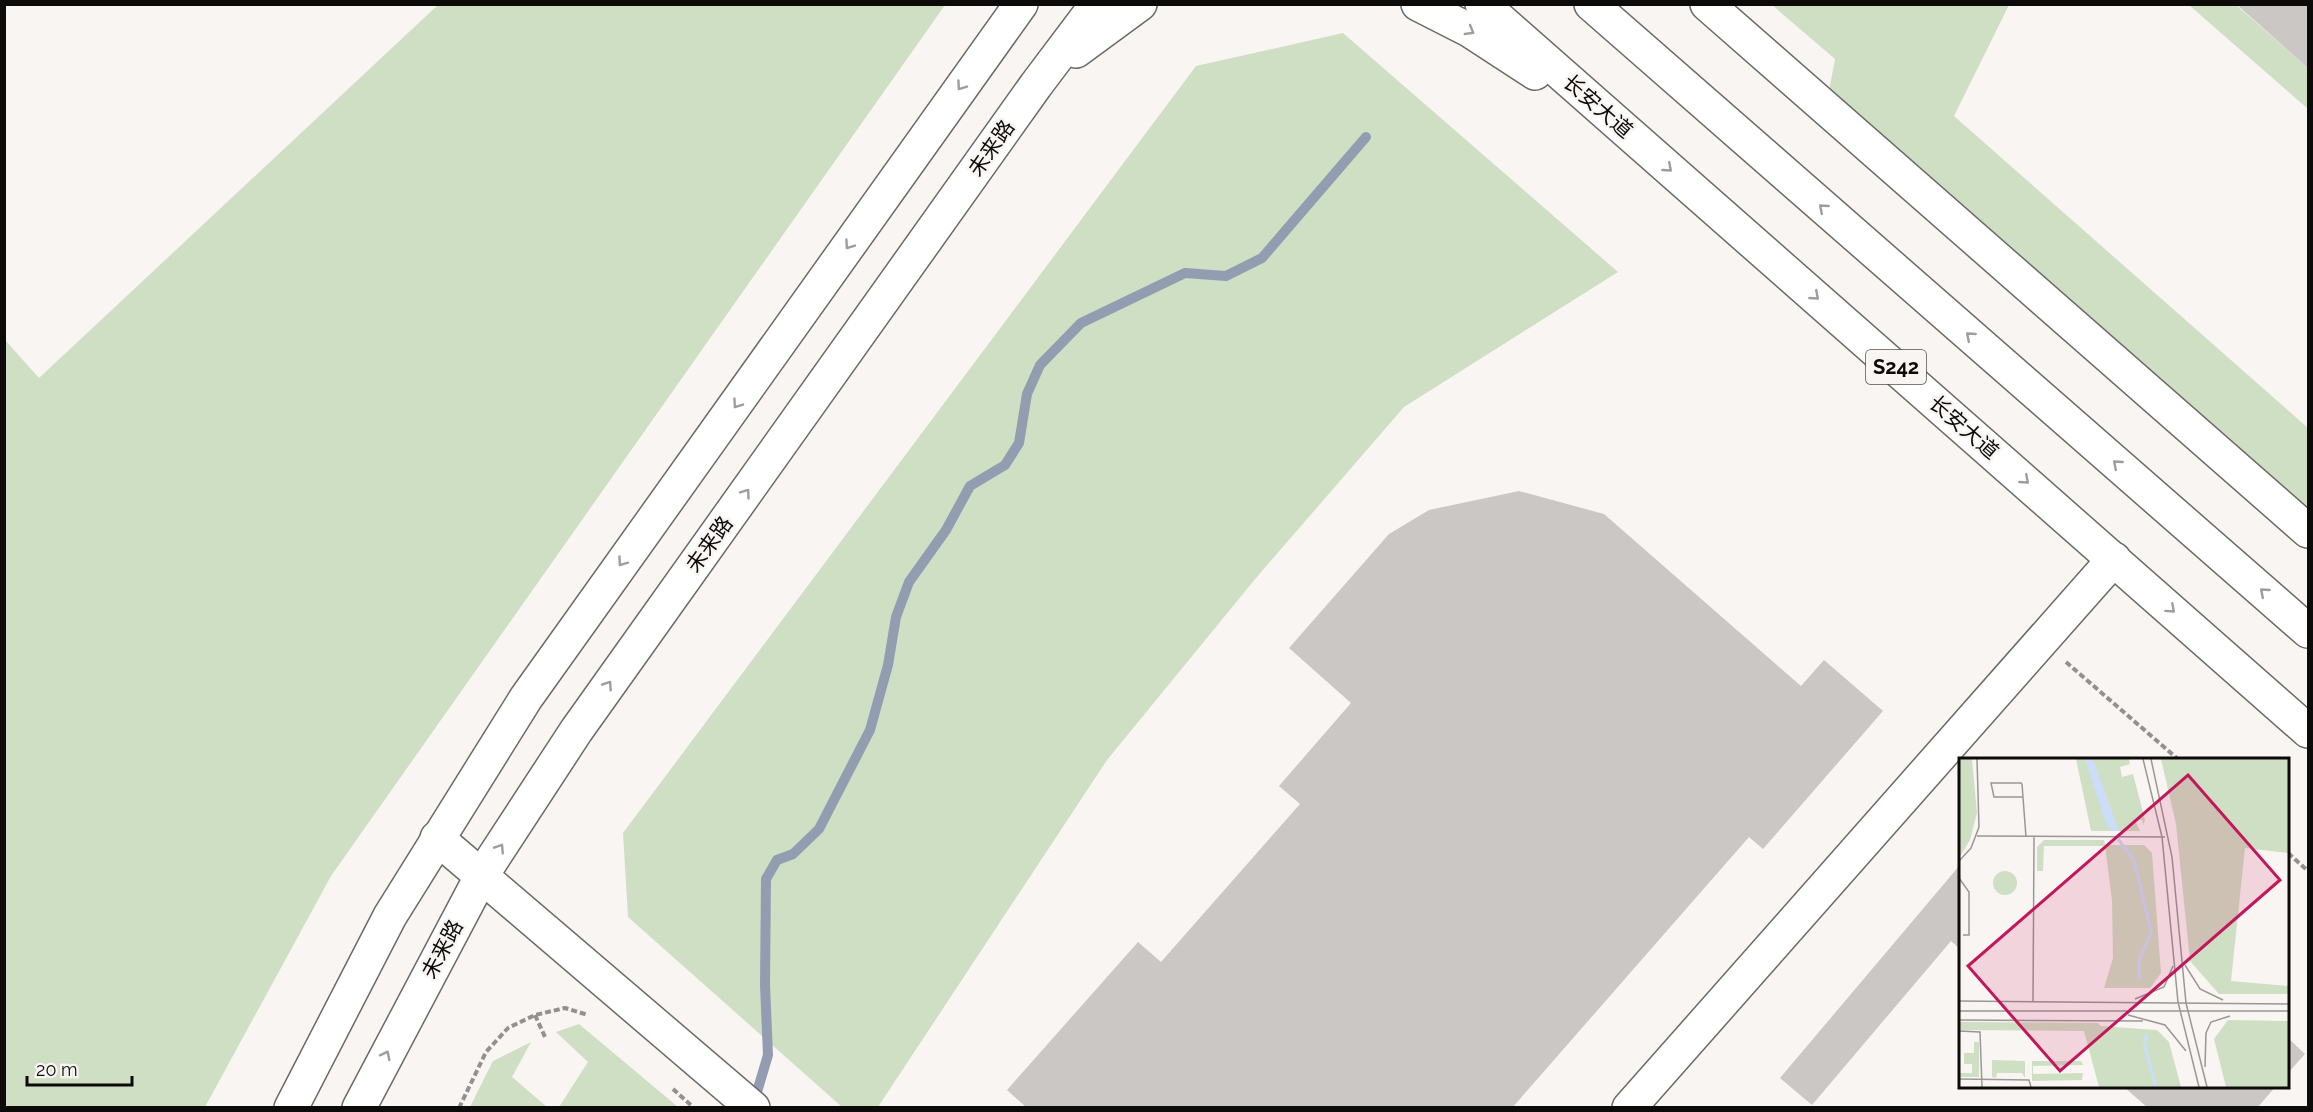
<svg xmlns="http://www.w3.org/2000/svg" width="2313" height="1112" font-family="Raleway,'Noto Sans SC',sans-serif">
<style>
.green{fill:#cfdfc3}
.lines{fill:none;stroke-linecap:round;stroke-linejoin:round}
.stream{stroke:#939db1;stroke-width:10}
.building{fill:#cbc7c5}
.tertiary-casing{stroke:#6c6967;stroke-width:36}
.primary-casing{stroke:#6c6967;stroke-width:36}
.path{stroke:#93908f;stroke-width:4;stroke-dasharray:6 3;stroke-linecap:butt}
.tertiary{stroke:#fff;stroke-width:33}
.primary{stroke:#fff;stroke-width:33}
.oneway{stroke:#9e9d9d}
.labels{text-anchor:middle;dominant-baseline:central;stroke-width:5;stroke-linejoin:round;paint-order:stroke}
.shield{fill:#f9f5f3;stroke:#535150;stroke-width:1.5}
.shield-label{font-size:20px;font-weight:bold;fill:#0c0b0a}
.street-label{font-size:21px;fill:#0c0b0a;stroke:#f9f5f3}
.inset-river{fill:none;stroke:#cddcf9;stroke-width:3}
.inset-road{fill:none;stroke:#9a9796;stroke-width:1.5}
.view{fill:#c2185b;fill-opacity:0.15;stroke:#c2185b;stroke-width:3}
.inset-edge{fill:none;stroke:#0c0b0a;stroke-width:3}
</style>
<rect width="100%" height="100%" fill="#f9f5f3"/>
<g class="green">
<path d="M439,4L945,5L331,876L205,1107H5V340L39,378Z"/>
<path d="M1772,5H2009L1954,116L2308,428V510L1829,91L1835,59Z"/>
<path d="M2189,5H2236L2308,68V109Z"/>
<path d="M1343,33L1618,272L1404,407L1256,578L1107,760L878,1107H842L628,917L623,833L1196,66Z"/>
<path d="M579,1024L678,1107H559L588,1062L556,1032Z"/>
<path d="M531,1042L512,1077L547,1107H470L493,1061Z"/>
</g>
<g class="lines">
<path class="stream" d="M754,1102L768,1055L765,985L766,879L777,860L793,854L819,829L870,730L888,665L896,617L909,582L946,530L970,486L1005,465L1019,443L1027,394L1040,365L1081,323L1185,273L1226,276L1262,258L1366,137"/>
</g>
<g class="building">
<path d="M2236,4H2308V68Z"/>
<path d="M1519,491L1604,514L1801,686L1824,660L1883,711L1763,849L1749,837L1512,1108H1027L1007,1090L1138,942L1161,962L1300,804L1279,786L1351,703L1289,648L1389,534L1429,510Z"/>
<path d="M1960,865V949L1951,941L1812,1105L1780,1078Z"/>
<path d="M2288,1038L2305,1054L2288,1073Z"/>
<path d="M2123,1086H2276L2257,1108H2148Z"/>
</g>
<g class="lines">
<g class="tertiary-casing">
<g id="tertiary">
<path d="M1707,4L2308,531"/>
<path d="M437,838L753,1108"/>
<path d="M1629,1108L2114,559"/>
</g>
</g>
<g class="primary-casing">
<g id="primary">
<path d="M1418,4L1469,30L1535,73"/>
<path d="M1482,4L2308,731"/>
<path d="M1591,4L2308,631"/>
<path d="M1076,51L1140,4"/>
<path d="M291,1108L390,916L526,698L1021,4"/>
<path d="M359,1108L482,875L576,731L1036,85L1097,4"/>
</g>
</g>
<g class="path">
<path d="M2066,662L2179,760"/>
<path d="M2288,853L2308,871"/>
<path d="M535,1015L545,1037"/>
<path d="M673,1089L694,1108"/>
<path d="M459,1108L486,1052L508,1028L535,1015L565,1008L588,1015"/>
</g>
<use href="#tertiary" class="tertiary"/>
<use href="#primary" class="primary"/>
</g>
<defs><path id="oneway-chevron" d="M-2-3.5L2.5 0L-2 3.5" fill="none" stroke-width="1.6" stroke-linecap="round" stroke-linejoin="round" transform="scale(1.5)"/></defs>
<g class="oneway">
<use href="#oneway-chevron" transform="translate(1470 31) rotate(30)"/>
<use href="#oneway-chevron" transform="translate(961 86) rotate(125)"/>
<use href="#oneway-chevron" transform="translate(1668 168) rotate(41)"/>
<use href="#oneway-chevron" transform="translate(1823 208) rotate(-139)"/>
<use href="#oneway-chevron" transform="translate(849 245) rotate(125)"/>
<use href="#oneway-chevron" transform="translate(1815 296) rotate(41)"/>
<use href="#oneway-chevron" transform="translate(1970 336) rotate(-139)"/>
<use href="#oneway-chevron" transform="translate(737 404) rotate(125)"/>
<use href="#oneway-chevron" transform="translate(2117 464) rotate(-139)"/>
<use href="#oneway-chevron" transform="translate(2025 480) rotate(41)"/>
<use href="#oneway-chevron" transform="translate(746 493) rotate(-54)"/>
<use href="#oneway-chevron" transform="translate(622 562) rotate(126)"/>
<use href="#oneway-chevron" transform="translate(2264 592) rotate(-139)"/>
<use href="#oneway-chevron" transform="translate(2171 609) rotate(42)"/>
<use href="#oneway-chevron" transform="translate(608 685) rotate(-56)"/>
<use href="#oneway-chevron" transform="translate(500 848) rotate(-57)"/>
<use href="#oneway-chevron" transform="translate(386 1055) rotate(-63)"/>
</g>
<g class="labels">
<rect class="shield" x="1866" y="350" width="60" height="34" rx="4.5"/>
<g class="shield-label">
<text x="1896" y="367">S242</text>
</g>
<g class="street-label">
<text transform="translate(1598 106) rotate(41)">长安大道</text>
<text transform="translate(991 148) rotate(-55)">未来路</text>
<text transform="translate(1964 427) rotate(41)">长安大道</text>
<text transform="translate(709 544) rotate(-54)">未来路</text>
<text transform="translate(442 949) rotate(-62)">未来路</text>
</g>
</g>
<g transform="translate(1959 758)">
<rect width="330" height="330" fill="#f9f5f3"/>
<path d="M0,1H13L18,55L11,82L0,100ZM117,1H170L171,6L161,9L163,19L174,16L186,62L184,67L183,62H176L181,73H132ZM202,1H330V95L286,90L272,223L330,228V236H260L231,203L217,66ZM85,82H145L146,87H185L193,95L202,215L191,230H145L154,200L153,142L146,88H85L84,113H78V89ZM34 125a12 12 0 1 1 24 0a12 12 0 1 1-24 0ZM269,262L330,263V329H267L255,281ZM0,264L139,265L142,268L198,272L210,284L222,329H140L125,273L0,272ZM15,284H20V319H0V315H13V306H5V295H15ZM33,302L66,303V320L63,315H38L37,320L33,319ZM73,303H122L124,307L74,308V316L124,315L123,322L73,323Z" fill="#cfdfc3"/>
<path d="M126,1H134L160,73H151L146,62Z" fill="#cddcf9"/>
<path class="inset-river" d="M159,81L175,102L192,174L180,202V222M188,276L185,285L197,329"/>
<path class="inset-road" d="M184,1L203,79L219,244L240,329M192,1L213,99L227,245L248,329M64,39H35L32,25H62L63,26L67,79M18,78L206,79M0,103L12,90L20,69L18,1M0,120L10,134V177H4M226,207L241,231L264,242M176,241L205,229L214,208M0,243L330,246M74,244L75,79M0,253H330M169,257L206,267L227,293M0,262L184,263M0,273L21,274L23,329M246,309L247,275L252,264L271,258M0,321L70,322L72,329"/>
<path class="view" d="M229,17L321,122L101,313L9,208Z"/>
<rect width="330" height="330" class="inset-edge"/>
</g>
<rect width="2313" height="1112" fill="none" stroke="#0c0b0a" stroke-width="12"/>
<path d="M27 1076v9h105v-9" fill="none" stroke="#0c0b0a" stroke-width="3"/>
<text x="36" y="1076" font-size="18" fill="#0c0b0a" stroke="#f9f5f3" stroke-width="4.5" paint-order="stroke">20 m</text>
</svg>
